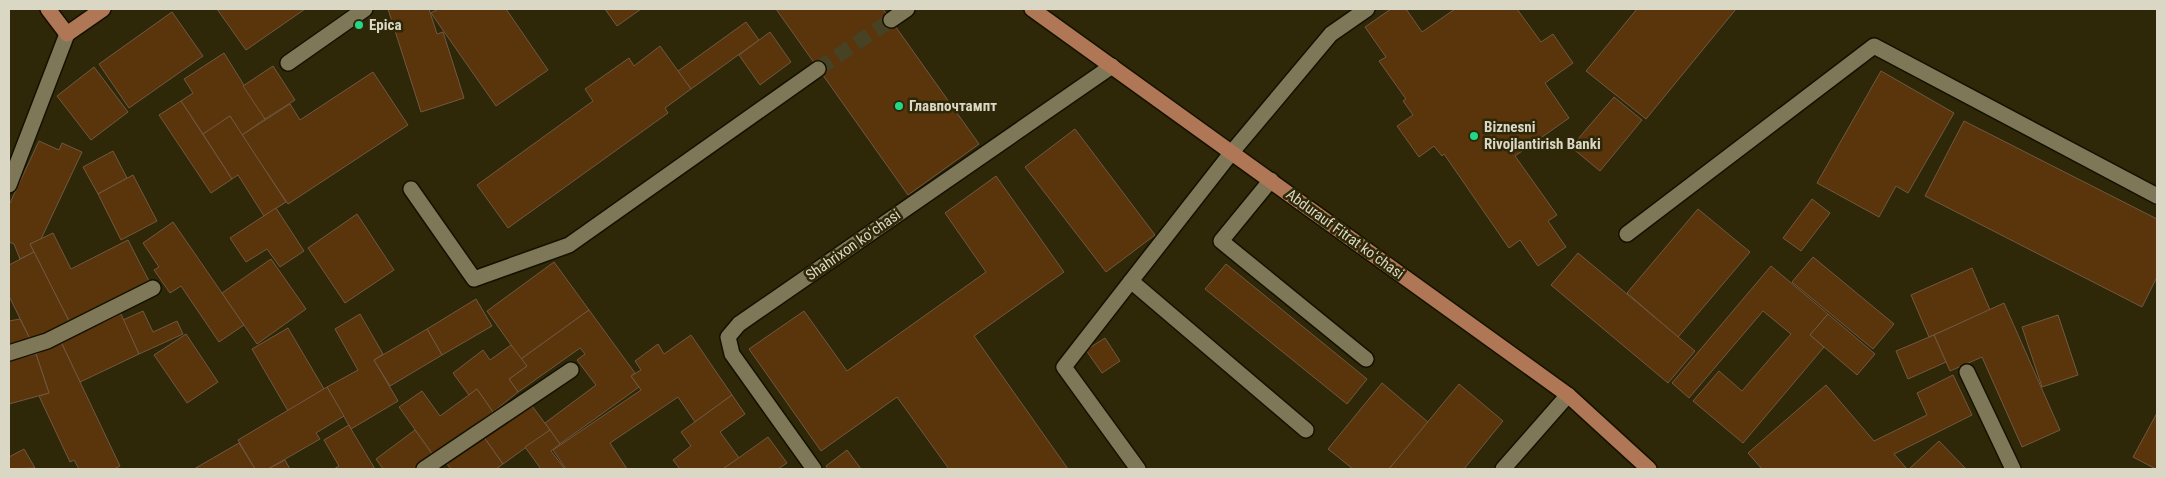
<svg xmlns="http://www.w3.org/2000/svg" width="2166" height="478" font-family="'Roboto Condensed',sans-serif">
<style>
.building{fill:#5a340a;stroke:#715841}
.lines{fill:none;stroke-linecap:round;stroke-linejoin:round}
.minor-tunnel{stroke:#484225;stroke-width:15;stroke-dasharray:15 8;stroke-linecap:butt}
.minor-casing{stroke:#151100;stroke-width:18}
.major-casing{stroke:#151100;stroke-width:18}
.minor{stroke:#7e7858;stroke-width:15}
.major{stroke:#af7755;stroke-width:15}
.poi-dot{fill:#21d887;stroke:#2e2809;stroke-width:2}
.labels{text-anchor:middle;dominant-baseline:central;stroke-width:5;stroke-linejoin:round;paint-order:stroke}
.poi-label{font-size:15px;font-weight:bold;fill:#dad7c5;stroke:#2e2809;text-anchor:start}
.street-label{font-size:15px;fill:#dad7c5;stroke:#2e2809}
</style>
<rect width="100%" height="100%" fill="#2e2809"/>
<g class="building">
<path d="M217,9H305L246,50Z"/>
<path d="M388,9H429L437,34L443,32L464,98L421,112Z"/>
<path d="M438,9H506L548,70L496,106L431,13Z"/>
<path d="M605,9H641L617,26Z"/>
<path d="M776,9H883L979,144L908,195Z"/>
<path d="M1391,9H1406L1422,32L1455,9H1517L1541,42L1553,34L1573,63L1545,83L1569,118L1515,156L1557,215L1548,221L1566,247L1538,266L1520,240L1509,248L1444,154L1442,156L1434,146L1419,157L1397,126L1413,115L1403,101L1406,99L1379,61L1386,57L1365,27Z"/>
<path d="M1637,9H1736L1646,119L1586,71Z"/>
<path d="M172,12L203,56L129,108L99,64Z"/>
<path d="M746,22L759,40L691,89L678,71Z"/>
<path d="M770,32L791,62L760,85L739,55Z"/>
<path d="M660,46L691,89L665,108L668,113L508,228L477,185L593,101L585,89L629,58L634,66Z"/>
<path d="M224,53L265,119L242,135L230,116L203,134L181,101L193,93L184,79Z"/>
<path d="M273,66L295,100L265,119L243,86Z"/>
<path d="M94,67L128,112L91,140L57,96Z"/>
<path d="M1881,71L1954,113L1908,193L1896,186L1879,217L1817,183Z"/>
<path d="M373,72L408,125L288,204L242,135L290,104L300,120Z"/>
<path d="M1614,97L1642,120L1600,171L1571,147Z"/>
<path d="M181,101L232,179L211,193L159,115Z"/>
<path d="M230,116L286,202L264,216L238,175L232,179L203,134Z"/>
<path d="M1964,121L2157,219V277L2142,307L1925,196Z"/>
<path d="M1075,129L1155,235L1106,272L1025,167Z"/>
<path d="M39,141L59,150L62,143L82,152L41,239L30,244L34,252L20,259L14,244L9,242V205Z"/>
<path d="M113,151L127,178L98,194L83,167Z"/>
<path d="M133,175L157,221L121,240L98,194Z"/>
<path d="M996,176L1064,272L974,336L1068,469H949L897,397L821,451L749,349L804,311L847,371L986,272L945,213Z"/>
<path d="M1812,199L1830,213L1801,251L1783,238Z"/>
<path d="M276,208L304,251L280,267L267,249L246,262L230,238Z"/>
<path d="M1698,209L1750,252L1678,337L1627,293Z"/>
<path d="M357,214L394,270L345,303L308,248Z"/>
<path d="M173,222L244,325L219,342L181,286L170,293L154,270L159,267L143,243Z"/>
<path d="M53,233L71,269L128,240L149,281L69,321L30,244Z"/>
<path d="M34,252L69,321L31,341L9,296V265Z"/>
<path d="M1578,253L1695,351L1668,383L1551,285Z"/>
<path d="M1813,257L1894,324L1873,349L1792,282Z"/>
<path d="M271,259L306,309L257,344L222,293Z"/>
<path d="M554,262L589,310L521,359L487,311Z"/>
<path d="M1226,264L1367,379L1347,404L1205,289Z"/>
<path d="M1771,266L1828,314L1810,335L1824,347L1743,443L1693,401L1719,371L1742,391L1791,334L1763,311L1689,398L1672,383Z"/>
<path d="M1972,268L1990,310L1929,337L1911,295Z"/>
<path d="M476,299L492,326L442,355L427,329Z"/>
<path d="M2004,303L2060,430L2022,447L1982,357L1950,371L1934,335Z"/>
<path d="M589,310L635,373L631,376L639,387L560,444L545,423L596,385L577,360L585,354L580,348L518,392L509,379L527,366L521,359Z"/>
<path d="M143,311L153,332L177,321L183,334L139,354L123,320Z"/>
<path d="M121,314L139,354L80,382L61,342Z"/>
<path d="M360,314L383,354L374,360L398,401L351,429L327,387L358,370L335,329Z"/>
<path d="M1828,314L1875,354L1857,375L1810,335Z"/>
<path d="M2058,315L2078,375L2042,387L2022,327Z"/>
<path d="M20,319L31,341L9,344V321Z"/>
<path d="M288,328L324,389L288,411L252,349Z"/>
<path d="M427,329L442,355L390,386L374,360Z"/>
<path d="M186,334L218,382L187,403L154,355Z"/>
<path d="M691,335L732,395L695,422L678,397L610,443L627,469H566L553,450L641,390L631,376L641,370L635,361L658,344L664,354Z"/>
<path d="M1934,335L1946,362L1908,379L1896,351Z"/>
<path d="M1105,338L1120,361L1102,373L1086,350Z"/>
<path d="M61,342L120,466L114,469H79L74,460L70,462L39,396L49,393L36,354Z"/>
<path d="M511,345L527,366L509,379L518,392L493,412L477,389L469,395L453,373L483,350L490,360Z"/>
<path d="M36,354L49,393L9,404V361Z"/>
<path d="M1953,375L1972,415L1894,454L1907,469H1762L1748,453L1826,385L1874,441L1927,415L1917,393Z"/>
<path d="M1382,383L1428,422L1389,469H1353L1328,449Z"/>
<path d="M1459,384L1503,421L1464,469H1389Z"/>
<path d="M327,387L344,416L316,433L320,439L268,469H255L238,440Z"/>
<path d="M477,389L493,412L433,455L399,407L422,391L440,416Z"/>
<path d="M732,395L745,414L720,432L739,458L723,469H680L673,460L691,446L681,432Z"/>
<path d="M529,402L550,430L503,464L483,436Z"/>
<path d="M2157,413V469H2156L2133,457Z"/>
<path d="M349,425L351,429L375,469H334L339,466L324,440Z"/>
<path d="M415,430L433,455L413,469H383L376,459Z"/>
<path d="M550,430L560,444L551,451L564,468L562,469H541L525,447Z"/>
<path d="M483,436L503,464L496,469H451L446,463Z"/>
<path d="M768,437L787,463L778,469H723Z"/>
<path d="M1939,441L1966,469H1909Z"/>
<path d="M239,443L255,469H194Z"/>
<path d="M24,449L35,468L9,469V457Z"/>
<path d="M847,450L861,469H828L826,466Z"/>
<path d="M285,460L290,469H268Z"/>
</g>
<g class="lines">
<path class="minor-tunnel" d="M818,69L891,20"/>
<g class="minor-casing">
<g id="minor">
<path d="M891,20L907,9"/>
<path d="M288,63L365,9"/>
<path d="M1271,180L1221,241L1366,359"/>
<path d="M9,185L67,34"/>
<path d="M411,189L474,279L569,245L818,69"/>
<path d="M1627,234L1874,46L2157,196"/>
<path d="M1131,281L1064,367L1138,469"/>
<path d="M9,353L47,341L153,288"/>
<path d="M1967,372L2013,469"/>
<path d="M1306,430L1131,281L1232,152L1331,34L1367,9"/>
<path d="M424,469L571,370"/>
<path d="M814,469L732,354L728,337L739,324L1112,66"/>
<path d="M1503,469L1568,395"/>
</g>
</g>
<g class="major-casing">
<g id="major">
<path d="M48,9L67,34L103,9"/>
<path d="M1032,9L1568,395L1649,469"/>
</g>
</g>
<use href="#minor" class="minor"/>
<use href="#major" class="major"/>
</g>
<g class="poi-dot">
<circle cx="359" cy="25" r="5"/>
<circle cx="899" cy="106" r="5"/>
<circle cx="1474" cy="136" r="5"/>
</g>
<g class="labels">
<g class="poi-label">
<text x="369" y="25">Epica</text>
<text x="909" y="106">Главпочтампт</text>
<text x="1484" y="127">Biznesni<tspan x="1484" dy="17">Rivojlantirish Banki</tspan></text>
</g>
<g class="street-label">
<text transform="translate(1345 234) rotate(36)">Abdurauf Fitrat koʻchasi</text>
<text transform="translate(853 245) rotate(-35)">Shahrixon koʻchasi</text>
</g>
</g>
<rect width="2166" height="478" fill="none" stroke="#dad7c5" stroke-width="20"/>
</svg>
